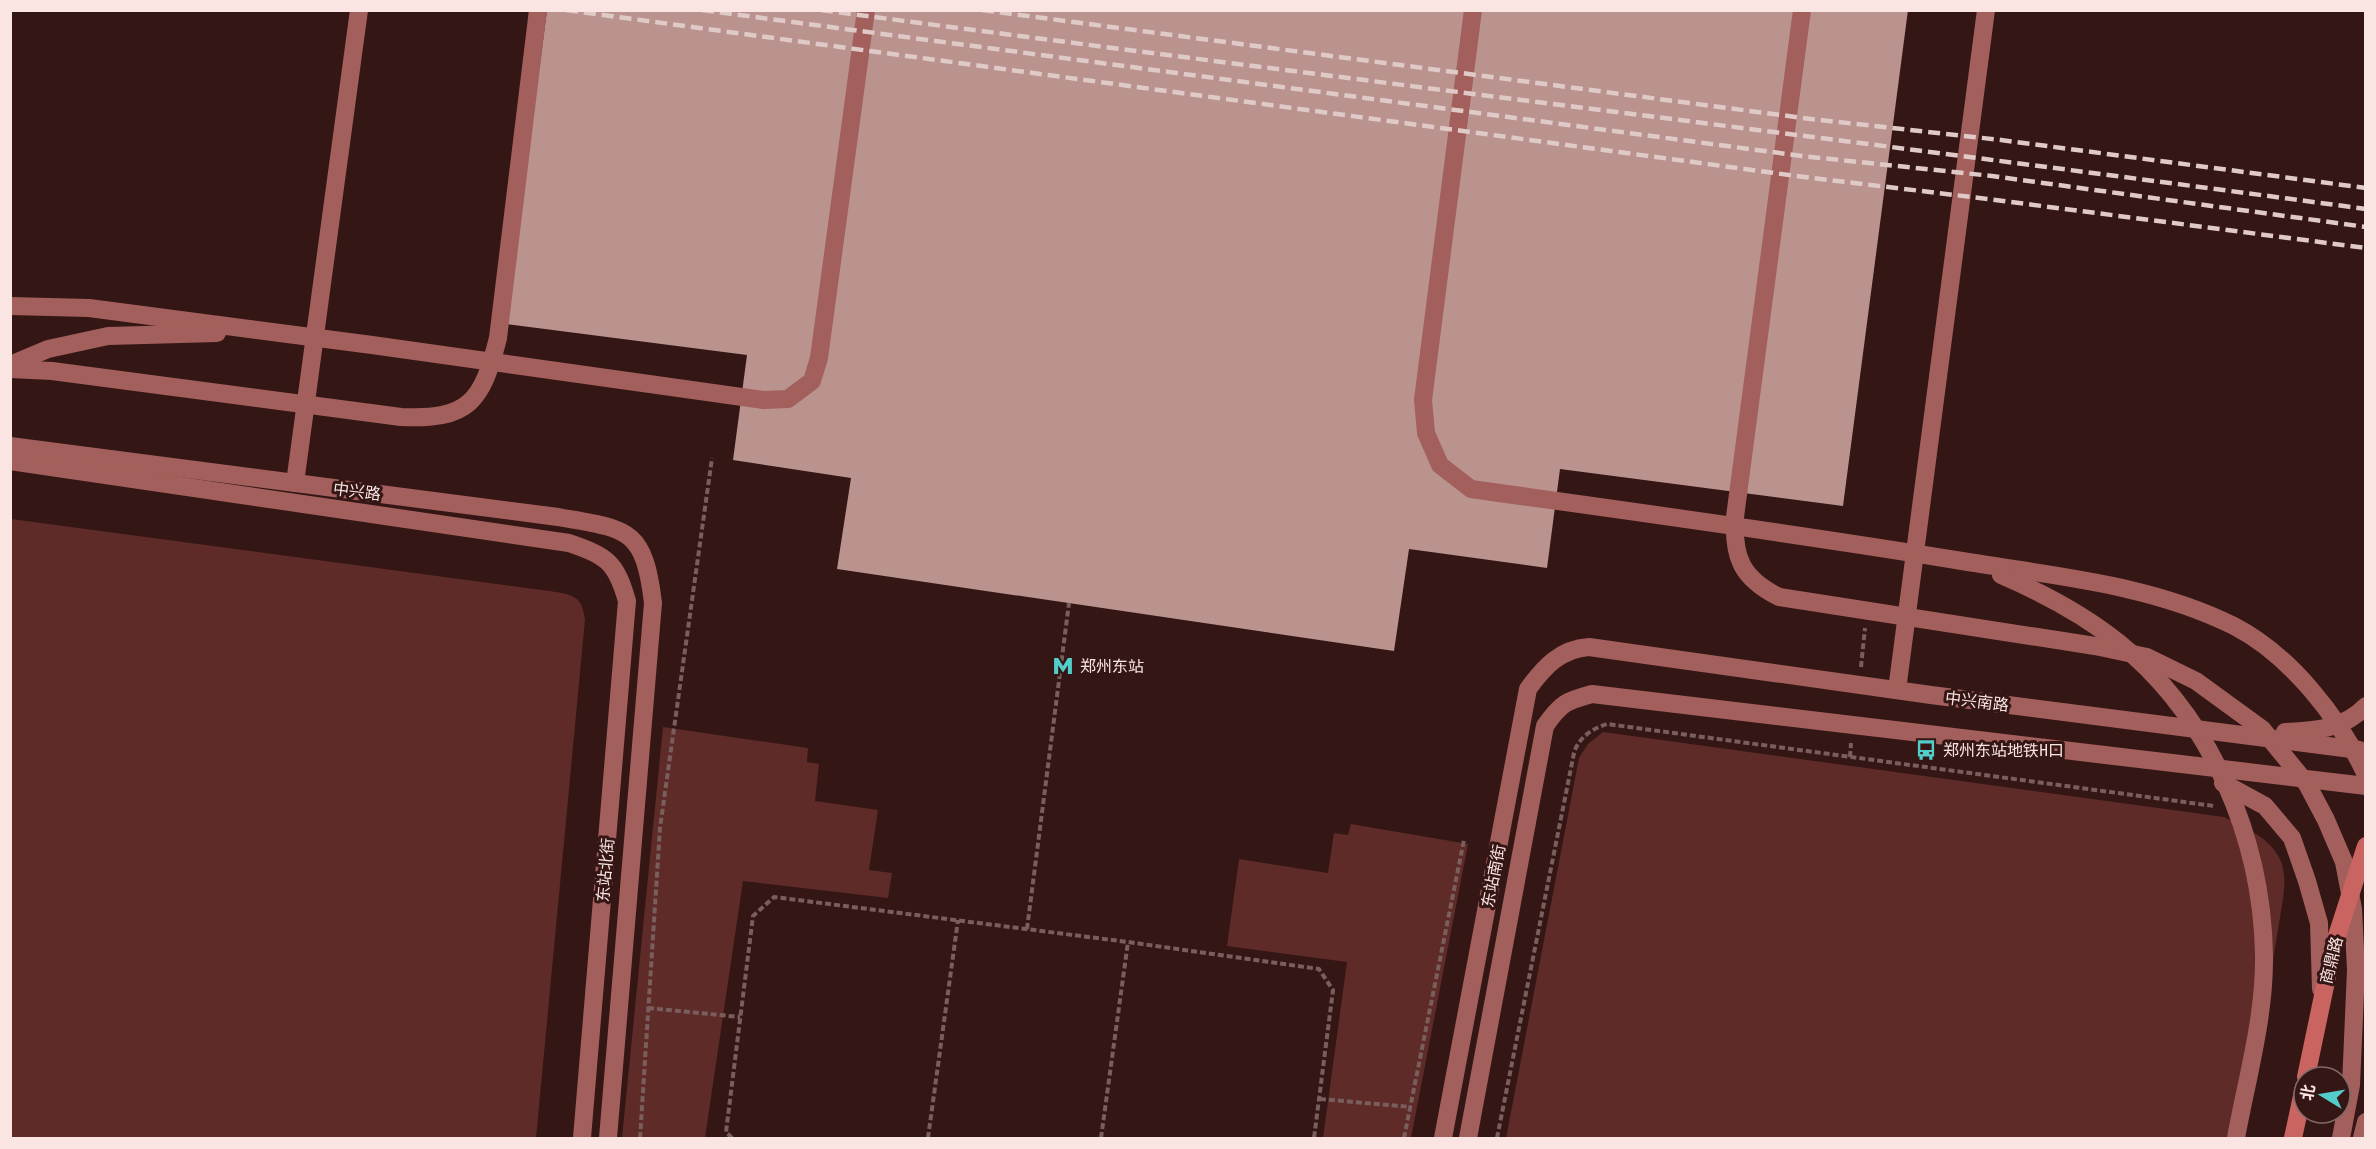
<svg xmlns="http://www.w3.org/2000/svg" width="2376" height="1149" font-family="'Asap Condensed','Noto Sans SC',sans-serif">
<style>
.green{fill:#5e2b28}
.building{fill:#ba938f}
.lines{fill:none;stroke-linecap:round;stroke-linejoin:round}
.path{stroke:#795e5d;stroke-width:4;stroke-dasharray:6 3;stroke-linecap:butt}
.secondary{stroke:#a35f5b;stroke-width:18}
.primary{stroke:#c96461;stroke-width:18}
.rail{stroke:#e0cac7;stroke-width:4.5;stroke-dasharray:12 6;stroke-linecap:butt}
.labels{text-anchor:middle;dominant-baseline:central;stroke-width:6;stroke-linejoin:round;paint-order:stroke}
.street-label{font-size:16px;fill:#fae5e2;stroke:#341615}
.poi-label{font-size:16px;fill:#fae5e2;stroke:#341615;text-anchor:start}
</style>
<rect width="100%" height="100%" fill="#341615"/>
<g class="green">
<path d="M11,519L550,591C573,595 582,595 585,620L536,1138H11Z"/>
<path d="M663,727L808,748L807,762L819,764L815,801L878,810L869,870L892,873L888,898L743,881L705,1138H622Z"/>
<path d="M1603,732L2224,817C2249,829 2282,843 2284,875C2285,882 2284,891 2283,899L2244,1138H1506L1579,758L1588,744Z"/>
<path d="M1351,824L1468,844L1411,1138H1323L1347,962L1227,946L1239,859L1328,873L1334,833L1348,835Z"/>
</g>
<path class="building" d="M547,10H1908L1843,506L1560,469L1547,568L1409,549L1394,651L837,569L851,478L733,460L747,355L506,324Z"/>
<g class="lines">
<g class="path">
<path d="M1861,667L1865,628"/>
<path d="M1850,757L1851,743"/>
<path d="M1027,929L1069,603"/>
<path d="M648,1008L740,1017"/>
<path d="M1320,1099L1411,1107"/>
<path d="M640,1138L660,828L712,458"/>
<path d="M732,1138L726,1132L753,916L774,897L1128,942L1319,969L1333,990L1314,1138"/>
<path d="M928,1138L958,920"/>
<path d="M1101,1138L1128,942"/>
<path d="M1404,1138L1464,840"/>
<path d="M1497,1138L1574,753C1578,738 1593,728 1607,724L2214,806"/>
</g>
<g class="secondary">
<path d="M1473,10L1423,400L1426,433L1440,465L1471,489C1635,512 1799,534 1962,561C2053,576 2150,584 2234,626C2290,655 2340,718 2366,775"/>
<path d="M1802,10L1735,517C1733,557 1741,578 1779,597L2095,646L2147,657L2196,681L2262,729L2307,784L2326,820L2344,862L2353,909L2356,970L2351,1085L2341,1138"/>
<path d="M10,306L89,308L372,345L764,400L788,399L812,381L819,358L866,10"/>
<path d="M10,365L48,349L108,336L217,333"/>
<path d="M10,369L52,371L401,417C469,420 482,402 498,338L538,10"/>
<path d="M10,446L558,517C627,529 644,527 653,603L608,1138"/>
<path d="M10,461L569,543C607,556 616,562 627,601L582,1138"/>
<path d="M295,483L359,10"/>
<path d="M2001,575C2043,593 2083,614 2119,643C2211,717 2262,838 2264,955C2265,1016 2247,1078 2236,1138"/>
<path d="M1897,690L1986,10"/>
<path d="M2285,732C2315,731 2344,729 2366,706"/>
<path d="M2223,783L2265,806L2292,838L2307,881L2319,923L2321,989"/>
<path d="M1443,1138L1528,689C1544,667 1560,649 1589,647L1931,695L2359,750"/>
<path d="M1468,1138L1545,726C1561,703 1566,701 1592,694L2366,786"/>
<path d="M2362,1138L2366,1122"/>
</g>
<g class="primary">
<path d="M2306,1077L2333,948L2366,846"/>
<path d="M2293,1138L2304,1087"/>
</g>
<g class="rail">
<path d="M566,10L1804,177L1988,199L2366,248"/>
<path d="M702,10L1802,156L1992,176L2366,227"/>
<path d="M821,10C1336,78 1851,140 2366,209"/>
<path d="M982,10L1811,119L2001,140L2366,188"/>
</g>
</g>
<defs>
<g id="metro-bare" transform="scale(1.62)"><path d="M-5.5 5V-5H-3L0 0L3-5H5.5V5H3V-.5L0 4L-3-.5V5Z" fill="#53cdca" stroke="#341615" stroke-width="2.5" paint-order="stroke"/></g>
<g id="bus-bare" transform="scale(1.62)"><path d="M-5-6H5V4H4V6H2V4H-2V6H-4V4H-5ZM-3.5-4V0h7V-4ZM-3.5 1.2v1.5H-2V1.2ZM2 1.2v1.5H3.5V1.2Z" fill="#53cdca" stroke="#341615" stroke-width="2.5" paint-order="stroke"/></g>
</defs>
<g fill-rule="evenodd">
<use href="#metro-bare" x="1063" y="666"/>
<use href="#bus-bare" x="1926" y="750"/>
</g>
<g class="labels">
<g class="street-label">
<text transform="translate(357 491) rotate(7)">中兴路</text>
<text transform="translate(1977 701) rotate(7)">中兴南路</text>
<text transform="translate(605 870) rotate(-85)">东站北街</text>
<text transform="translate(1493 876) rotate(-79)">东站南街</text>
<text transform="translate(2331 960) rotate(-76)">商鼎路</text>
</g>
<g class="poi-label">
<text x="1080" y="666">郑州东站</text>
<text x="1943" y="750">郑州东站地铁H口</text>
</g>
</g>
<rect width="2376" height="1149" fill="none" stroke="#fae5e2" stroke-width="24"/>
<g transform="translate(2322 1095) rotate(281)"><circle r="28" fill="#341615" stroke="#836967" stroke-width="1.5"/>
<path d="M0-4.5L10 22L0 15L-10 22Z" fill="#53cdca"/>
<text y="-9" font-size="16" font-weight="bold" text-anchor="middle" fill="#fae5e2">北</text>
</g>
</svg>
